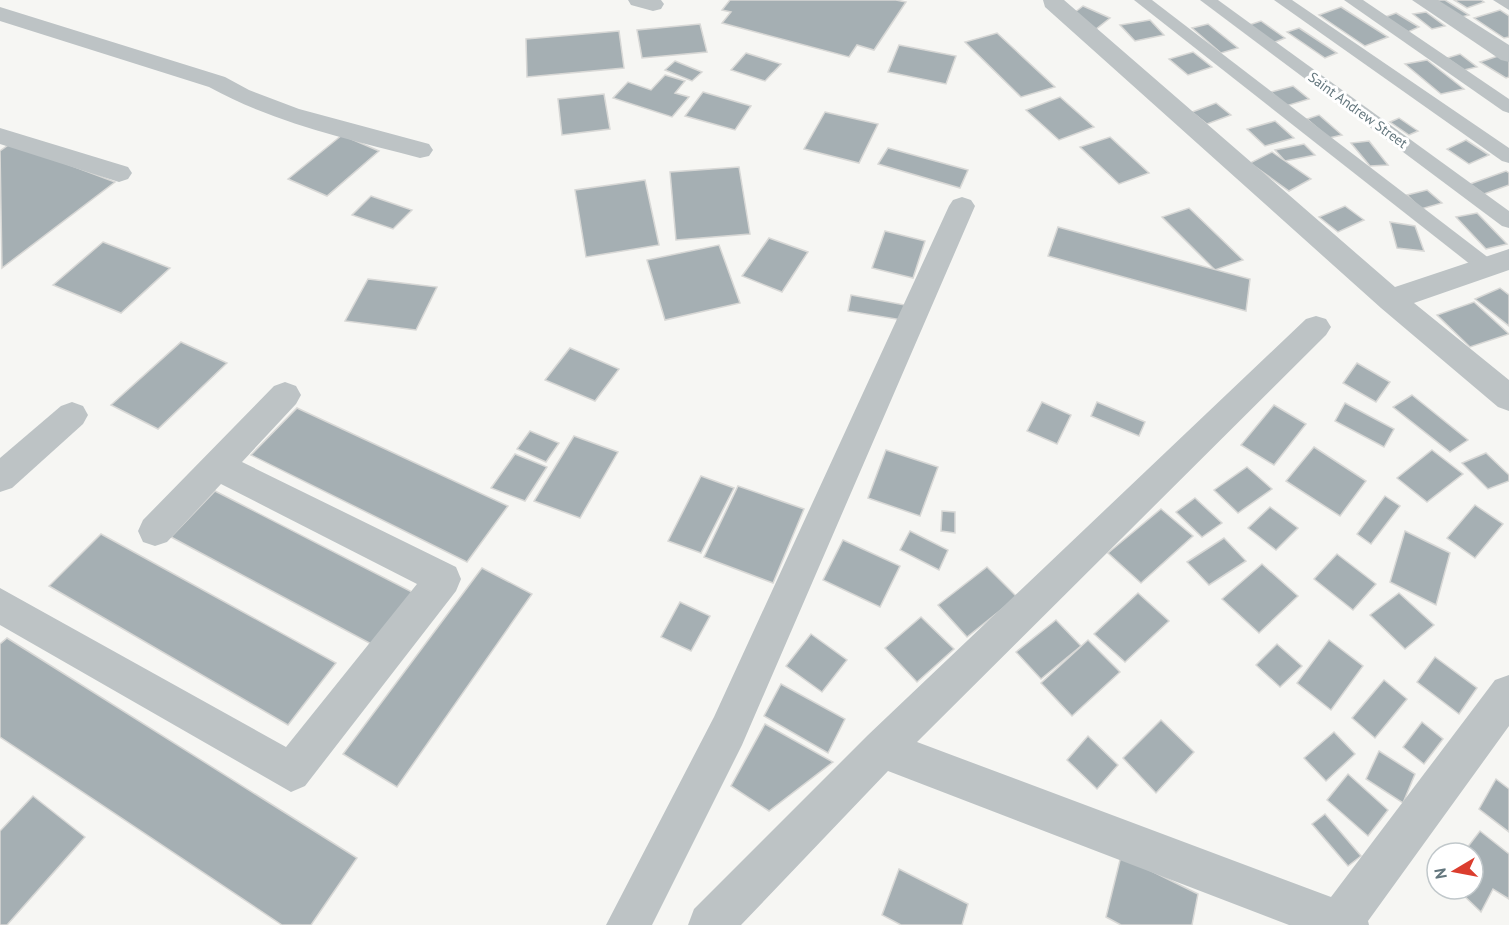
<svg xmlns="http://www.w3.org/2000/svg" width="1509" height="925" font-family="'PT Sans',sans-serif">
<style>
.building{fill:#a5afb3;stroke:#d8d8d6;stroke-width:1.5}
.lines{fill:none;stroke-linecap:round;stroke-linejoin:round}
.lane{fill:#bdc3c5;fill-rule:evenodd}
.street{fill:#bdc3c5;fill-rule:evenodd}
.labels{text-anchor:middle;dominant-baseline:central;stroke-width:6;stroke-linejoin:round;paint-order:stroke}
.far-street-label{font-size:14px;fill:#63767d;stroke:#fff}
</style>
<rect width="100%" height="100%" fill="#f6f6f3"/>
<g class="building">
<path d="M730,0H896L906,2L874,50L857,45L849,57L722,23L731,12L722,10Z"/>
<path d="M1429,0H1445L1469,15L1458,18Z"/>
<path d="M1454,0H1481L1484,2L1467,8Z"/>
<path d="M1083,6L1110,18L1096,29L1070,16Z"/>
<path d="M1341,7L1388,37L1365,46L1319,15Z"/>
<path d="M1500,10L1509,16V37L1504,38L1474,18Z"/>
<path d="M1426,12L1445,26L1432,29L1413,14Z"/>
<path d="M1396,13L1419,27L1408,32L1385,17Z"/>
<path d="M1150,20L1164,35L1135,41L1120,25Z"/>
<path d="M1261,21L1285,38L1273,43L1249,25Z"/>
<path d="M700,24L707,52L642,58L637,30Z"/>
<path d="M1208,24L1238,48L1221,53L1192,28Z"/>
<path d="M1299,28L1337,53L1325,58L1287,32Z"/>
<path d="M619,31L624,68L527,77L526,39Z"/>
<path d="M997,33L1055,87L1021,97L965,42Z"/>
<path d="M899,45L956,56L946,84L888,72Z"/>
<path d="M1193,52L1212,67L1188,75L1169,59Z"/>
<path d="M746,53L781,64L765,81L731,70Z"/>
<path d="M1460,54L1477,67L1464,70L1447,58Z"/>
<path d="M1501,55L1509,60V77L1506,78L1480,62Z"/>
<path d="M1427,60L1464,89L1441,94L1405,64Z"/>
<path d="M675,61L702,72L692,81L665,70Z"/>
<path d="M665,75L685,81L675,93L689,97L672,117L613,98L628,82L651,90Z"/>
<path d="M1293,86L1309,99L1286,106L1271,92Z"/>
<path d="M703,92L751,106L735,130L685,116Z"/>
<path d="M604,94L610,129L562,135L558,99Z"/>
<path d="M1060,97L1094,127L1059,140L1026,110Z"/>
<path d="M1216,103L1231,115L1207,124L1192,112Z"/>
<path d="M825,112L878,124L859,163L804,149Z"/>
<path d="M1319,115L1342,135L1329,138L1307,119Z"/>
<path d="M1399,118L1418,131L1409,135L1390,122Z"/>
<path d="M1275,121L1294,138L1265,146L1247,129Z"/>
<path d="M342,135L379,151L327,196L288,179Z"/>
<path d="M1110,137L1149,173L1119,184L1080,147Z"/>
<path d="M1466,140L1489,155L1469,164L1447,149Z"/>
<path d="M1369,141L1388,165L1370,166L1351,143Z"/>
<path d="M11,143L115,182L2,268L0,151Z"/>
<path d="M1304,144L1315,155L1285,161L1275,150Z"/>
<path d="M888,148L968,170L960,188L878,164Z"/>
<path d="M1272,152L1311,179L1289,191L1250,163Z"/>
<path d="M739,167L750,234L676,240L670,172Z"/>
<path d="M1506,171L1509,173V185L1484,194L1470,184Z"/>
<path d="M645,180L659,245L586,257L575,190Z"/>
<path d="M1427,190L1442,203L1421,209L1407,195Z"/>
<path d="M371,196L412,210L393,229L352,215Z"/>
<path d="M1345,206L1364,220L1338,232L1319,217Z"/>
<path d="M1189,208L1243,260L1215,270L1162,217Z"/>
<path d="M1477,213L1507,244L1486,249L1456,217Z"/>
<path d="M1390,222L1415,226L1424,251L1397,248Z"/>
<path d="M1058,227L1250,279L1246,311L1048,256Z"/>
<path d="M885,231L925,241L913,278L872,268Z"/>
<path d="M769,238L808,252L782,292L742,276Z"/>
<path d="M103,242L170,268L121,313L53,285Z"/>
<path d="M719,245L740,303L665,320L647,260Z"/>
<path d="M368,279L437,287L416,330L345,321Z"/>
<path d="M1500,288L1509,295V326L1475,299Z"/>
<path d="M851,295L905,305L902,320L848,311Z"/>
<path d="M1474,302L1509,334L1470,347L1437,315Z"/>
<path d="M181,342L227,363L158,429L111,405Z"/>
<path d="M570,348L619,369L595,401L545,380Z"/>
<path d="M1357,363L1390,382L1376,402L1343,383Z"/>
<path d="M1412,395L1468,440L1450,452L1393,407Z"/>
<path d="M1042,402L1071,415L1057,444L1027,431Z"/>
<path d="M1097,402L1145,422L1139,436L1091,416Z"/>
<path d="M1345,403L1394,429L1384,447L1335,421Z"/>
<path d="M1274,405L1306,424L1274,465L1241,445Z"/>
<path d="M297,408L508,506L467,562L251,455Z"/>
<path d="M530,431L559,443L546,462L517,449Z"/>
<path d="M574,436L618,452L580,518L534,501Z"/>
<path d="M1314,447L1366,481L1340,516L1286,481Z"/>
<path d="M886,450L938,467L920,516L868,498Z"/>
<path d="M1432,450L1463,474L1427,502L1397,478Z"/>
<path d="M1486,453L1509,475V481L1488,489L1462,463Z"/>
<path d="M515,454L547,467L525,501L491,488Z"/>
<path d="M1247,467L1272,489L1238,513L1214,490Z"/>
<path d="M701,476L734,488L701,553L668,541Z"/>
<path d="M738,486L804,509L773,583L704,557Z"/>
<path d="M215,491L414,593L375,646L171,537Z"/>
<path d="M1385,496L1400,506L1371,544L1357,534Z"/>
<path d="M1195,498L1222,523L1202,537L1176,512Z"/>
<path d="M1475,505L1503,524L1475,558L1447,538Z"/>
<path d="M1270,507L1298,528L1276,550L1248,528Z"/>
<path d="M1161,509L1193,536L1141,583L1108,553Z"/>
<path d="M942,511L955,512V533L941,531Z"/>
<path d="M910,531L948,550L939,570L900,550Z"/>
<path d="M1405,531L1450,553L1436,605L1390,582Z"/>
<path d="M101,534L336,663L288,725L49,586Z"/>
<path d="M1224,538L1246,561L1209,585L1187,562Z"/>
<path d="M843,540L900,566L880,607L823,580Z"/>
<path d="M1337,554L1376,584L1353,610L1314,579Z"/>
<path d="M1262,564L1298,596L1259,633L1222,599Z"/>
<path d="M987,567L1017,597L967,637L938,605Z"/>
<path d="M482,568L532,594L397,787L343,754Z"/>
<path d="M1138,593L1169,621L1125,662L1094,634Z"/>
<path d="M1399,593L1434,625L1405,649L1370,615Z"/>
<path d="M680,602L710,616L691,651L661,637Z"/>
<path d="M921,617L954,649L917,682L885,648Z"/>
<path d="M1056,620L1081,646L1041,679L1016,652Z"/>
<path d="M811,634L847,660L822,692L786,666Z"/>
<path d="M7,638L357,858L311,925H282L0,737V644Z"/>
<path d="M1088,640L1120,672L1072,716L1041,683Z"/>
<path d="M1329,640L1363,666L1331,710L1297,683Z"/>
<path d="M1277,644L1302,666L1280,687L1256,665Z"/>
<path d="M1435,657L1477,688L1459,714L1417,682Z"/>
<path d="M1384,680L1407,699L1375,738L1352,718Z"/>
<path d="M781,684L845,719L828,753L764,716Z"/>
<path d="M1161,720L1194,752L1156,793L1123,758Z"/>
<path d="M1422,722L1443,739L1424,764L1403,747Z"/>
<path d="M765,724L833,762L769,811L731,786Z"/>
<path d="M1334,732L1355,754L1326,781L1304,758Z"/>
<path d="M1088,736L1118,765L1097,789L1067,760Z"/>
<path d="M1379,751L1415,774L1403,803L1366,779Z"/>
<path d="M1348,774L1388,810L1368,836L1327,800Z"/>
<path d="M1496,779L1509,789V832L1479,809Z"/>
<path d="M33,796L85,837L7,925H0V831Z"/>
<path d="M1325,814L1361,856L1348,866L1312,824Z"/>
<path d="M1480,831L1509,854V899L1493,889L1481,912L1457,889H1473V853H1463Z"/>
<path d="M1121,856L1198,894L1192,925H1121L1106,917Z"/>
<path d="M899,869L968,904L962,925H901L882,915Z"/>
</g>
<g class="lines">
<g class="lane">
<path d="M1134,0H1152L1494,262L1497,267L1494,272L1487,274L1480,272Z"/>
<path d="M1200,0H1218L1509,211V228L1502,226Z"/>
<path d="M1274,0H1292L1509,148V163L1502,161Z"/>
<path d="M1344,0H1363L1509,99V113L1503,111Z"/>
<path d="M1493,0H1509V10Z"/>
</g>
<g class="street">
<path d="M628,0H661L664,4L661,9L653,11L631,5Z"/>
<path d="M1043,0H1064L1395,287L1509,249V270L1414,303L1509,380V411L1498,407L1381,308L1045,7Z"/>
<path d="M1412,0H1438L1509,45V62L1501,60Z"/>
<path d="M0,7L225,77L249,90L299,109L429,144L433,150L429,156L420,158C349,139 274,123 209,87L0,21Z"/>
<path d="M0,128L128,167L132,173L128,179L119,182L0,144Z"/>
<path d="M962,197L971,200L975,206L742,745L652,925H606L714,717L949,206L953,200Z"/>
<path d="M1316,316L1326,319L1331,327L1326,335L917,742L1331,897L1495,680L1509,675V726L1368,921L1369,925H1289L888,771L741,925H688L694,909L868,735L1306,319Z"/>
<path d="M285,382L296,386L301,395L296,404L242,462L456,567L461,579L456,591L305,786L291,792L0,625V588L286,747L417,584L221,484L167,542L155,546L143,542L138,531L143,520L274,386Z"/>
<path d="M72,402L83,406L88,415L83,424L12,488L0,492V458L61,406Z"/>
</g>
</g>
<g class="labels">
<g class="far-street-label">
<text transform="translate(1358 110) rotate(36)">Saint Andrew Street</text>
</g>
</g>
<g transform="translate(1455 871) rotate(260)"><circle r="28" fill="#ffffff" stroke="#c1c8cb" stroke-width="1.5"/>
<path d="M0-4.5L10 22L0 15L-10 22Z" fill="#db3d2e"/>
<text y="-9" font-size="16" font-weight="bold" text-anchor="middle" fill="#63767d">N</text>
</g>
</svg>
